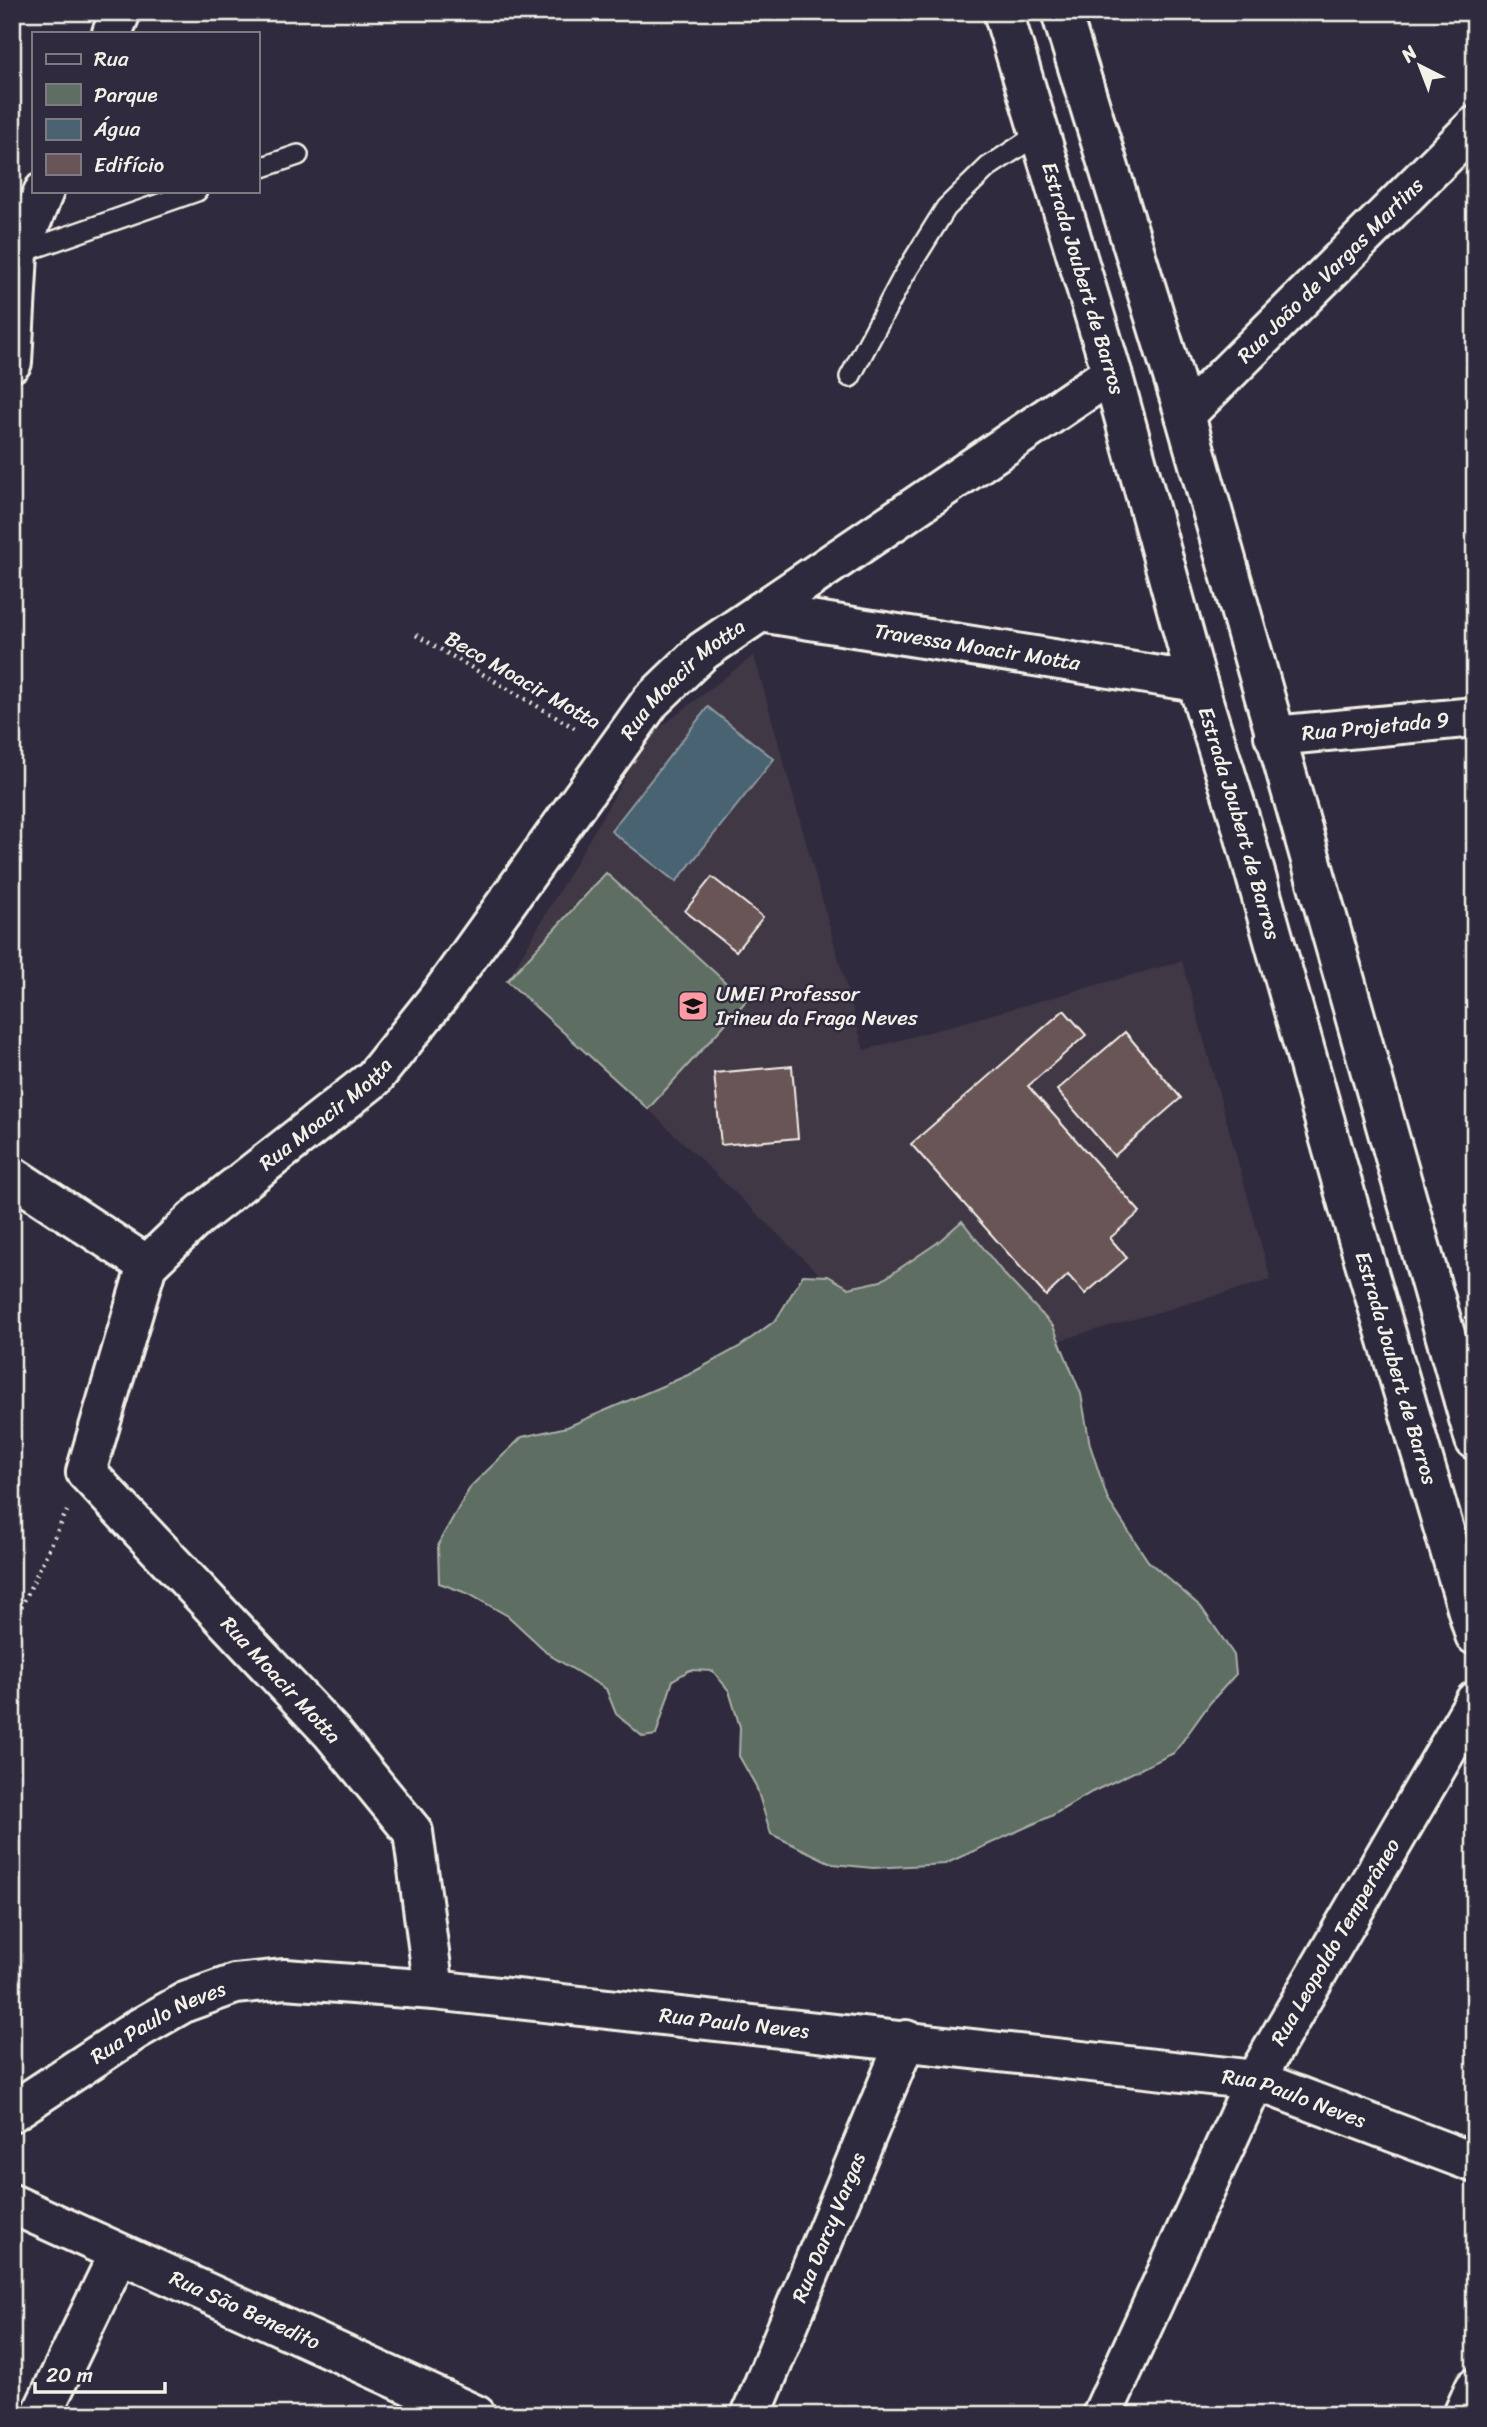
<svg xmlns="http://www.w3.org/2000/svg" width="1487" height="2427" font-family="Sriracha,sans-serif">
<style>
.built{fill:#403745}
.green{fill:#5e6e64;stroke:#a9b0a6;stroke-width:2}
.water{fill:#4a6373;stroke:#8e9ca2;stroke-width:2}
.building{fill:#695557;stroke:#f4f1e8;stroke-width:2}
.lines{fill:none;stroke-linecap:round;stroke-linejoin:round}
.lane-casing{stroke:#f4f1e8;stroke-width:24}
.street-casing{stroke:#f4f1e8;stroke-width:44}
.secondary-casing{stroke:#f4f1e8;stroke-width:44}
.path{stroke:#f4f1e8;stroke-width:4.5;stroke-dasharray:2 5;stroke-linecap:butt}
.lane{stroke:#2f2a3d;stroke-width:19}
.street{stroke:#2f2a3d;stroke-width:38}
.secondary{stroke:#2f2a3d;stroke-width:38}
.labels{text-anchor:middle;dominant-baseline:central;stroke-width:5;stroke-linejoin:round;paint-order:stroke}
.street-label{font-size:21px;fill:#f4f1e8;stroke:#2f2a3d}
.poi-label{font-size:21px;fill:#f4f1e8;stroke:#2f2a3d;text-anchor:start}
</style>
<rect width="100%" height="100%" fill="#2f2a3d"/>
<filter id="ink" filterUnits="userSpaceOnUse"><feTurbulence type="fractalNoise" baseFrequency=".0143" numOctaves="2"/><feDisplacementMap in="SourceGraphic" scale="14" xChannelSelector="R" yChannelSelector="G"/><feConvolveMatrix kernelMatrix="1 2 1 2 8 2 1 2 1" color-interpolation-filters="sRGB"/></filter>
<g filter="url(#ink)">
<path class="built" d="M754,655L864,1050L1182,961L1271,1280L927,1378L648,1109L507,981L649,736Z"/>
<g class="green">
<path d="M606,873L746,1001L648,1109L507,981Z"/>
<path d="M962,1221L1004,1274L1053,1326L1081,1394L1090,1445L1108,1500L1148,1561L1201,1607L1234,1655L1236,1674L1210,1703L1174,1753L1092,1792L1051,1816L945,1864L873,1868L833,1864L771,1834L756,1786L739,1756L740,1727L729,1691L713,1671L690,1670L673,1680L656,1735L643,1737L616,1714L606,1689L551,1656L508,1616L469,1594L439,1583L438,1545L443,1535L471,1486L522,1437L567,1427L688,1375L739,1347L776,1320L803,1275L828,1276L849,1288L881,1281L937,1243Z"/>
</g>
<path class="water" d="M708,707L774,759L676,882L611,831Z"/>
<g class="building">
<path d="M712,877L763,917L736,951L685,911Z"/>
<path d="M1064,1010L1086,1035L1028,1086L1140,1212L1110,1238L1127,1258L1085,1294L1068,1275L1046,1296L911,1144Z"/>
<path d="M1125,1032L1181,1098L1114,1156L1057,1090Z"/>
<path d="M792,1066L798,1138L721,1145L714,1073Z"/>
</g>
<g class="lines">
<g class="lane-casing">
<g id="lane">
<path d="M257,169L298,155"/>
<path d="M20,253L197,191"/>
<path d="M850,377L903,277L946,208L988,167L1040,133"/>
</g>
</g>
<g class="street-casing">
<g id="street">
<path d="M112,33L121,12"/>
<path d="M12,362L18,254L44,191"/>
<path id="s1" d="M1185,415L1475,126"/>
<path id="s2" d="M760,612L1197,682"/>
<path id="s3" d="M1274,736L1475,717"/>
<path d="M12,1176L147,1265"/>
<path id="s4" d="M434,1990L413,1832L332,1733L86,1472L147,1265L196,1218L374,1078L441,994L651,701L703,651L1112,373"/>
<path id="s5" d="M12,2112L136,2030L185,2002L235,1984L285,1979L434,1990L1255,2080L1475,2163"/>
<path id="s6" d="M12,2204L476,2415"/>
<path d="M41,2415L118,2255"/>
<path id="s7" d="M751,2415L906,2040"/>
<path id="s8" d="M1102,2415L1255,2080L1475,1701"/>
<path d="M1463,2415L1475,2388"/>
</g>
</g>
<g class="secondary-casing">
<g id="secondary">
<path id="s9" d="M1003,12L1112,373L1197,682L1241,823L1352,1218L1475,1635"/>
<path d="M1061,12L1185,415L1475,1440"/>
</g>
</g>
<g class="path">
<path d="M1459,12L1475,23"/>
<path d="M416,635L578,730"/>
<path d="M12,1626L67,1511"/>
</g>
<use href="#lane" class="lane"/>
<use href="#street" class="street"/>
<use href="#secondary" class="secondary"/>
</g>
</g>
<defs>
<g id="school-square" transform="scale(1.575)"><rect x="-9" y="-9" width="18" height="18" rx="4" fill="#ff9aa2" stroke="#2f2a3d"/><path d="M0-5L7-2L0 1L-7-2ZM-4 1L0 2.5L4 1V4Q0 6-4 4Z" fill="#111"/></g>
</defs>
<g fill-rule="evenodd">
<use href="#school-square" x="693" y="1006"/>
</g>
<g class="labels">
<g class="street-label">
<text stroke="none"><textPath href="#s1" startOffset="205">Rua João de Vargas Martins</textPath></text>
<text stroke="none"><textPath href="#s9" startOffset="278">Estrada Joubert de Barros</textPath></text>
<text stroke="none"><textPath href="#s2" startOffset="220">Travessa Moacir Motta</textPath></text>
<text transform="translate(523 680) rotate(30)">Beco Moacir Motta</text>
<text stroke="none"><textPath href="#s4" startOffset="1662">Rua Moacir Motta</textPath></text>
<text stroke="none"><textPath href="#s3" startOffset="102">Rua Projetada 9</textPath></text>
<text stroke="none"><textPath href="#s9" startOffset="845">Estrada Joubert de Barros</textPath></text>
<text stroke="none"><textPath href="#s4" startOffset="1096">Rua Moacir Motta</textPath></text>
<text stroke="none"><textPath href="#s9" startOffset="1412">Estrada Joubert de Barros</textPath></text>
<text transform="translate(281 1680) rotate(47)">Rua Moacir Motta</text>
<text stroke="none"><textPath href="#s8" startOffset="528">Rua Leopoldo Temperâneo</textPath></text>
<text stroke="none"><textPath href="#s5" startOffset="760">Rua Paulo Neves</textPath></text>
<text stroke="none"><textPath href="#s5" startOffset="172">Rua Paulo Neves</textPath></text>
<text stroke="none"><textPath href="#s5" startOffset="1326">Rua Paulo Neves</textPath></text>
<text stroke="none"><textPath href="#s7" startOffset="203">Rua Darcy Vargas</textPath></text>
<text stroke="none"><textPath href="#s6" startOffset="256">Rua São Benedito</textPath></text>
</g>
<g class="poi-label">
<text x="716" y="994">UMEI Professor<tspan x="716" dy="24">Irineu da Fraga Neves</tspan></text>
</g>
</g>
<rect width="1487" height="2427" fill="none" stroke="#2f2a3d" stroke-width="42"/>
<rect x="21" y="21" width="1445" height="2385" fill="none" stroke="#f4f1e8" stroke-width="2.5" filter="url(#ink)"/>
<rect x="32" y="32" width="228" height="161" fill="#2f2a3d" stroke="#7e7a81" stroke-width="2"/>
<rect x="46" y="54" width="35" height="10" fill="#2f2a3d" stroke="#7e7a81" stroke-width="2"/>
<text x="94" y="66" font-size="21" fill="#f4f1e8">Rua</text>
<rect x="46" y="84" width="35" height="21" fill="#5e6e64" stroke="#7e7a81" stroke-width="2"/>
<text x="94" y="102" font-size="21" fill="#f4f1e8">Parque</text>
<rect x="46" y="119" width="35" height="21" fill="#4a6373" stroke="#7e7a81" stroke-width="2"/>
<text x="94" y="136" font-size="21" fill="#f4f1e8">Água</text>
<rect x="46" y="154" width="35" height="21" fill="#695557" stroke="#7e7a81" stroke-width="2"/>
<text x="94" y="172" font-size="21" fill="#f4f1e8">Edifício</text>
<g transform="translate(1420 66) rotate(318)" stroke="#2f2a3d" stroke-width="5" paint-order="stroke">
<path d="M0-5L12 26L0 18L-12 26Z" fill="#f4f1e8"/>
<text y="-10" font-size="19" font-weight="bold" text-anchor="middle" fill="#f4f1e8">N</text>
</g>
<path d="M35 2382v10h130v-10" fill="none" stroke="#f4f1e8" stroke-width="3.5"/>
<text x="46" y="2382" font-size="21" fill="#f4f1e8" stroke="#2f2a3d" stroke-width="5" paint-order="stroke">20 m</text>
</svg>
